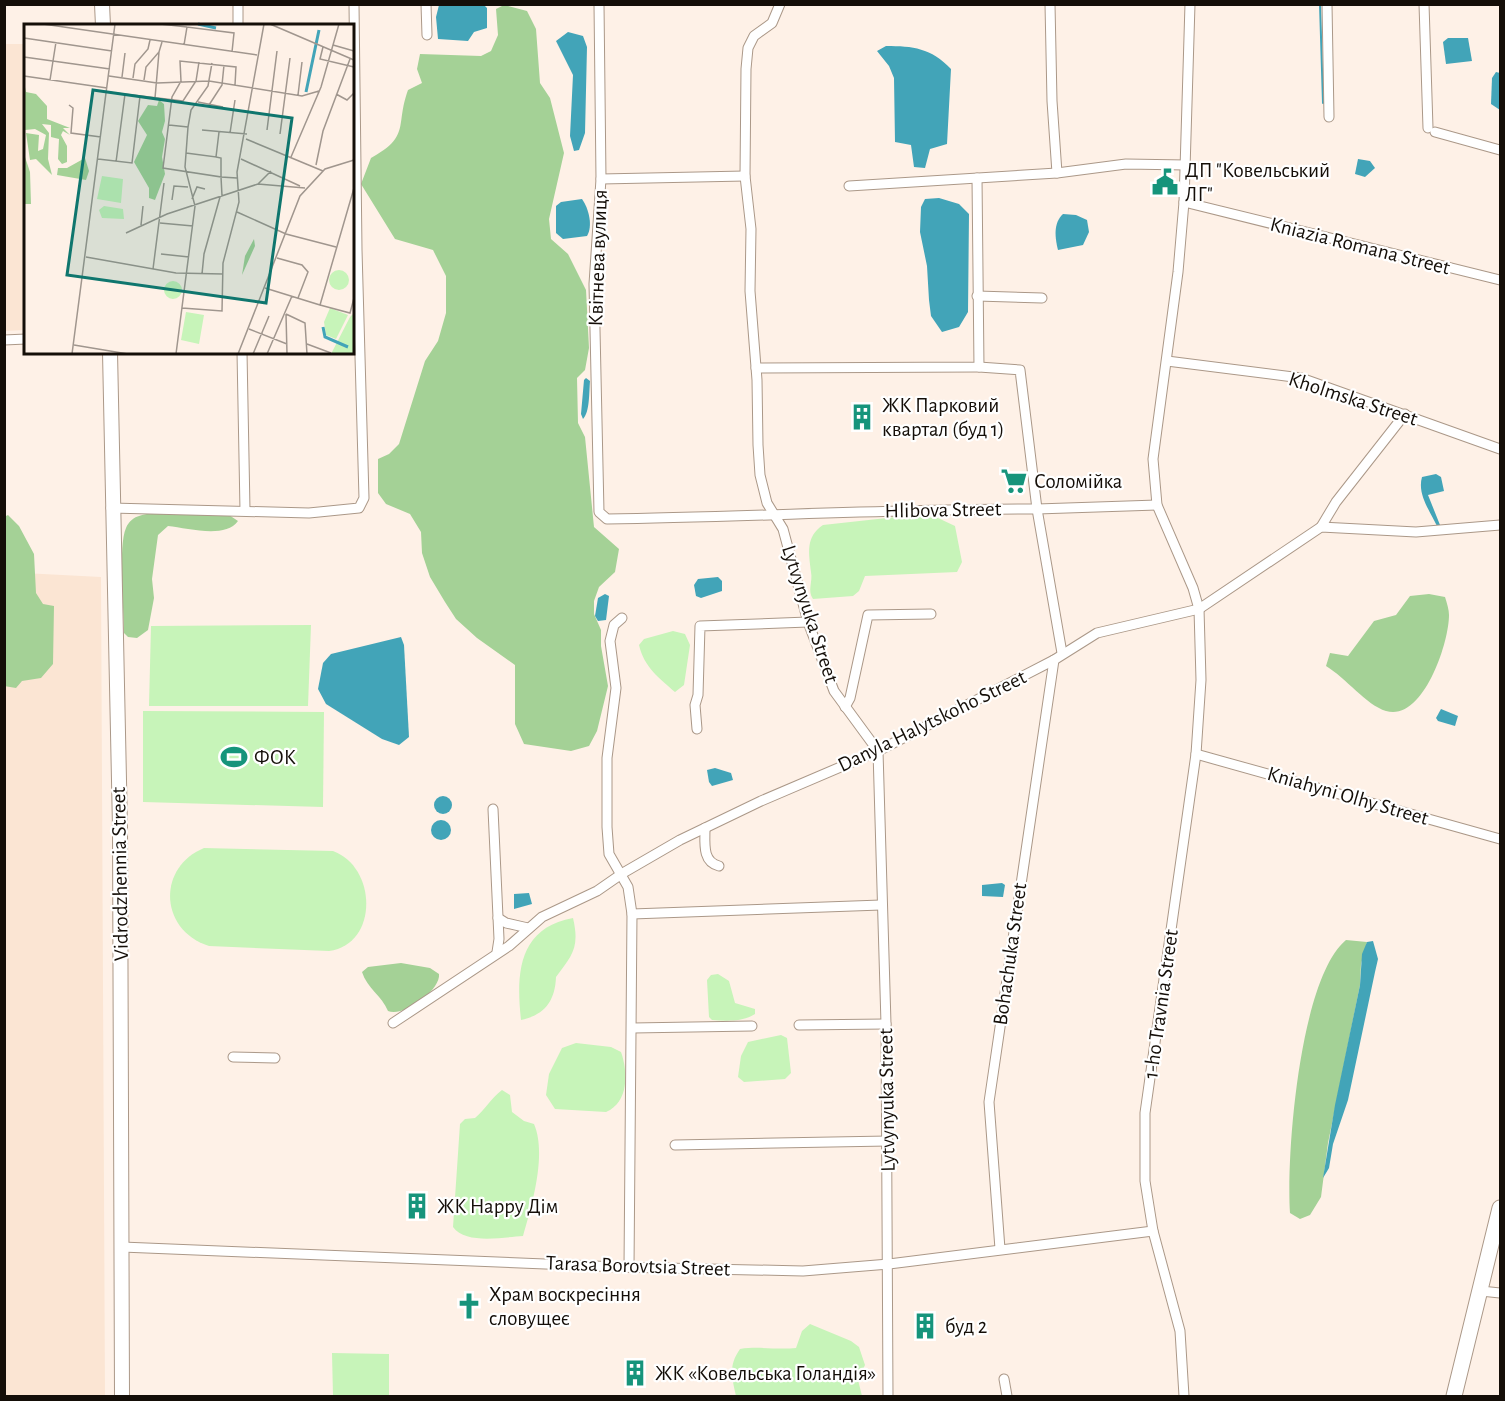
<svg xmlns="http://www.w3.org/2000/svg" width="1505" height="1401" font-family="'Alegreya Sans',sans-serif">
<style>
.built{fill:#fbe5d3}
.green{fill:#c7f4b9}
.forest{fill:#a4d196}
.water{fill:#42a4b8}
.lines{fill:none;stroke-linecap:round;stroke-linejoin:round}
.stream{stroke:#42a4b8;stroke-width:2}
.street-casing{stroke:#ab9888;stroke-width:11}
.secondary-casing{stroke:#ab9888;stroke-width:16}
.primary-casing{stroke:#ab9888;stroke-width:17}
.street{stroke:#fff;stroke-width:9}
.secondary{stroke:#fff;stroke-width:14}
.primary{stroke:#fff;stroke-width:15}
.labels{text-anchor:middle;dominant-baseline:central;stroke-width:4.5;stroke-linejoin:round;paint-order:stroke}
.poi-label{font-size:21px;fill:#140e08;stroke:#fff;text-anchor:start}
.street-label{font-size:21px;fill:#140e08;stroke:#fff}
.inset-river{fill:none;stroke:#42a4b8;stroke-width:3}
.inset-road{fill:none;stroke:#a0968e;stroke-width:1.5}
.view{fill:#0f766e;fill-opacity:0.15;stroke:#0f766e;stroke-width:3}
.inset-edge{fill:none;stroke:#140e08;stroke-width:3}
</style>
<rect width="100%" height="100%" fill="#fef1e7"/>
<g class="built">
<path d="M5,44H25V330L5,331Z"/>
<path d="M4,572L101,577L105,1396H5Z"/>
</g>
<g class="green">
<path d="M905,516L938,518L955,526L962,562L957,572L865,576L859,591L853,596L813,599C807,590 813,582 811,572C809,553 805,537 823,525Z"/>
<path d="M311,625L308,706H149L151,626Z"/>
<path d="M673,631L685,634L690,645L684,685L675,692C659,678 644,667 639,645L644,639Z"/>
<path d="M143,711L324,712L323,807L143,802Z"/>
<path d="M204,848L333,851C377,867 379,944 329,951L209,946C160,931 156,868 204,848Z"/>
<path d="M573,918C580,948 572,955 556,977C555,1002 544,1015 521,1020C516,974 518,928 573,918Z"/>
<path d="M718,974L729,981L735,1003L755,1009V1014C743,1022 726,1021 712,1020L709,1017L707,980L711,975Z"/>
<path d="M781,1035L787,1038L791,1073L785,1079L744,1082L738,1077L741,1056L748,1042Z"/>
<path d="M576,1043L611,1047L621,1052C628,1072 629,1102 606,1112L555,1109L546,1095L549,1074L562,1048Z"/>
<path d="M502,1090L510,1095L512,1112L524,1121L534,1124C547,1154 532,1205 523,1236C504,1237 466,1245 453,1227L460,1124L465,1119L475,1118C486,1109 490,1099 502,1090Z"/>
<path d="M810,1324L851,1341L859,1347L865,1365L858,1380L862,1396H736C732,1378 728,1366 740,1349C759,1346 777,1350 796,1348L802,1331Z"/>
<path d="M332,1353L389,1354V1396H333Z"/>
</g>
<g class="forest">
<path d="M504,5L527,11L536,29L540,83L550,98L564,153L549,219L551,239L568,254L586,290L589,348L585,370L577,378L578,423L585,437L594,527L619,549L615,572L599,587L594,601V614L601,630V646L608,686L597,731L589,746L571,751L524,744L515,724V665L477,638L456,619L445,602L430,577L422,553L421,532L410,514L386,504L378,493V459L389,454L399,444L425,361L438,341L446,313V276L433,250L395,239L361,184L371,158C411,136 395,126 408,90L422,83L417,69L420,54L481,56L491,51L498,35L496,9Z"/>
<path d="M159,513L229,515L238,521C225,539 188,528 168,526L158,535L152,579L154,598L148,630L137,638L128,637L124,633C124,610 118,545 126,528C132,514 146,514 159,513Z"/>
<path d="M8,515L19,526L34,554L36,593L43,604L54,606L53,664L41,678L22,681L16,688L4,686V517Z"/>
<path d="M1429,594L1445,597C1447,603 1449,610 1449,615C1449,643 1423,722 1386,711C1366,705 1346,678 1326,666L1330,653L1348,656L1374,621L1396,615L1410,596Z"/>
<path d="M1346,940L1367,942L1361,964L1360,985L1328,1143L1321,1197L1310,1215L1300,1219L1290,1213C1286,1153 1300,978 1346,940Z"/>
<path d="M401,963L430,968L439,974C441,990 403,1018 388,1011C382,996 367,988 362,972L368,967Z"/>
</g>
<g class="water">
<path d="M439,5H484L487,8V28L474,32L468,41L438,39L436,17Z"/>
<path d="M568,32L583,36L587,47L585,133L579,150L574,151L570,136L573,75L556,41Z"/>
<path d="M1448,38H1468L1472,61L1446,64L1443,42Z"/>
<path d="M886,46C913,46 931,48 951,69L947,144L930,149L925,168L914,167L911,145L895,142L894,78L889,66L877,51Z"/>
<path d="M1496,72L1500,73V110L1491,104L1492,78Z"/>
<path d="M1358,159L1370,161L1375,168L1365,177L1355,174Z"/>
<path d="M939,198L959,204L969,214L968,312L959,327L942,332L931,316L929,300L927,266L920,232L921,207L925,199Z"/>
<path d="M582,199C589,209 593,226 587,236L563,239L556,233V206L561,202Z"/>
<path d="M1063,214L1076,215L1087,220L1089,232L1083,245L1058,250C1055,238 1053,223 1063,214Z"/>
<path d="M586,378L590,381C589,392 590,412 583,419L581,414L584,380Z"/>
<path d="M1436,474L1441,477L1444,491L1428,495L1440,525L1437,526C1430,511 1417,494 1422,477Z"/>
<path d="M718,577L722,581V591L701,598L696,596L694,585L698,579Z"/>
<path d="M605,594L609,596L606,620L598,621L595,616L598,598Z"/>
<path d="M401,637L404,645L409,737L399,745L382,739L326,704L318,689L323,663L331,654Z"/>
<path d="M1441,709L1458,716L1455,726L1438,721L1436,718Z"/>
<path d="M715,768L731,773L733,780L712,786L709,782L707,770Z"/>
<circle cx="443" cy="805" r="9"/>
<circle cx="441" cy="830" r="10"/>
<path d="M1002,883L1005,885L1003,897L982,896V885Z"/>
<path d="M529,893L532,904L514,909V894Z"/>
<path d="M1373,941L1378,959L1375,972L1348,1100L1333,1144L1329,1168L1323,1178L1335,1105L1360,985L1362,954L1367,942Z"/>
</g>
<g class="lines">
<path class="stream" d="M1320,4L1323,103"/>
<g class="street-casing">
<g id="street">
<path d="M238,4V26"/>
<path d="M426,4L427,35"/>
<path d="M599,4L601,179L594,284L599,512L607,519C750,517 893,509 1037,509L1062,653"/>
<path d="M780,4L772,23L754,36L748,48L746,69L745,176L751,229L750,291L757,380L758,445L760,475L767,503L783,529L808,622L834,691L878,751L886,1024L888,1396"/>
<path d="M1050,4L1052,101L1057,173"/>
<path d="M1327,4L1329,117"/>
<path d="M1424,4L1428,128"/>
<path d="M1435,132L1500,150"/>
<path d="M601,179L745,176"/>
<path d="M849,186L1057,173L1126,164L1186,165"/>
<path d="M1184,202L1500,280"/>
<path d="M977,296L1042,298"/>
<path d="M4,340L26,339"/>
<path d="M242,352L245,510"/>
<path d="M1167,361L1301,378L1500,449"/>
<path d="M979,367L1020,370L1037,509L1157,505"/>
<path d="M756,368L979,367L977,178"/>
<path d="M111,508L309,513L359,508L364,498L357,250L354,4"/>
<path d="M1321,527L1336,502L1405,414"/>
<path d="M622,618L614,625L610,641L616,688L607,758V827L609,854L628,887L632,914L629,1267"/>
<path d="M845,707L850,698L868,615L931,614"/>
<path d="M697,729L695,705L698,695L700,626L808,622"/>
<path d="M1196,754L1500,839"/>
<path d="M493,809L499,939L497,952"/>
<path d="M705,828C705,843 702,862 719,866"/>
<path d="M632,914L881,905"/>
<path d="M498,918L506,923L528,928"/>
<path d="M393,1023L509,946L542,917L597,891L623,873L680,840L761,801L878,751L1054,660L1097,633L1199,609L1321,527L1416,532L1500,525"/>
<path d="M799,1025L886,1024"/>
<path d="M633,1028L752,1026"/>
<path d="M233,1057L275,1058"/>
<path d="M675,1145L888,1141"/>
<path d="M122,1247L619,1267L803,1271L889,1264L1153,1231"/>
<path d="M1000,1249L989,1102L1054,660"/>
<path d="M1481,1291L1500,1293"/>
<path d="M1004,1379L1007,1396"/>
<path d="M1184,1396L1180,1331L1153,1231L1145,1181V1113L1196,754L1201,680L1199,609L1193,588L1157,505L1153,459L1178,272L1184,202L1190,4"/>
</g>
</g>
<g class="secondary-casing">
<g id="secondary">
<path d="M102,4L103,26"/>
<path d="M110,352L120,828L122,1396"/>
</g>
</g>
<g class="primary-casing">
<path id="primary" d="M1454,1396L1500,1208"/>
</g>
<use href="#street" class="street"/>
<use href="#secondary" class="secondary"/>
<use href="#primary" class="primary"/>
</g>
<defs>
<g id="civic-bare" transform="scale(2.07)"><path d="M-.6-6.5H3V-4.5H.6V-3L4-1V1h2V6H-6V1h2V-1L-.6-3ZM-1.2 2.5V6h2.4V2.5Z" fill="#16947b" stroke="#fff" stroke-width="2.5" paint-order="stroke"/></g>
<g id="building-bare" transform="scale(2.07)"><path d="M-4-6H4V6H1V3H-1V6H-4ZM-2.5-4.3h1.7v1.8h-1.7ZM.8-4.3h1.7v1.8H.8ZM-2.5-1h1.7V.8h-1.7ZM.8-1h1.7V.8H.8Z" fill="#16947b" stroke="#fff" stroke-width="2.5" paint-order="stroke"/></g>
<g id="supermarket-bare" transform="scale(2.07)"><path d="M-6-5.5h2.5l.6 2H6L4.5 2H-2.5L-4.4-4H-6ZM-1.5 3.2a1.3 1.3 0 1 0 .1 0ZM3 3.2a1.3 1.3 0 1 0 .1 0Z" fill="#16947b" stroke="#fff" stroke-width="2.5" paint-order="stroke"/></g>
<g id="stadium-bare" transform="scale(2.07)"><path d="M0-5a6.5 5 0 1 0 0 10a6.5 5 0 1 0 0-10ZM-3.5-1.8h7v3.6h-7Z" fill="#16947b" stroke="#fff" stroke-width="2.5" paint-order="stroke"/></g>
<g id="church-bare" transform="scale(2.07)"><path d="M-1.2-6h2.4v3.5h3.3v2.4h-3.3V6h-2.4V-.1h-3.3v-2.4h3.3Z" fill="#16947b" stroke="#fff" stroke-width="2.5" paint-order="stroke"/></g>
</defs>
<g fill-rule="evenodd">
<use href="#civic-bare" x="1165" y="182"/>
<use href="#building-bare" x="862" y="417"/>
<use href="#supermarket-bare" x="1014" y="481"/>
<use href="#stadium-bare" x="234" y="757"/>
<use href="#building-bare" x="417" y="1206"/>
<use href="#church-bare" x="469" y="1306"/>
<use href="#building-bare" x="925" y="1326"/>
<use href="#building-bare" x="635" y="1373"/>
</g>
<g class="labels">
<g class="poi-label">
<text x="1185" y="170">ДП "Ковельський<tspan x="1185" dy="24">ЛГ"</tspan></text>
<text x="882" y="405">ЖК Парковий<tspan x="882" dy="24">квартал (буд 1)</tspan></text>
<text x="1034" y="481">Соломійка</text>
<text x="254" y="757">ФОК</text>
<text x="437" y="1206">ЖК Happy Дім</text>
<text x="489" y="1294">Храм воскресіння<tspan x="489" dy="24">словущеє</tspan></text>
<text x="945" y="1326">буд 2</text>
<text x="655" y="1373">ЖК «Ковельська Голандія»</text>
</g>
<g class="street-label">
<text transform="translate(1360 246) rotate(14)">Kniazia Romana Street</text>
<text transform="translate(598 258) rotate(-88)">Квітнева вулиця</text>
<text transform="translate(1353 399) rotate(18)">Kholmska Street</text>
<text transform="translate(943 510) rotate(-1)">Hlibova Street</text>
<text transform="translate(810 614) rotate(72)">Lytvynyuka Street</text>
<text transform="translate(932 721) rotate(-26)">Danyla Halytskoho Street</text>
<text transform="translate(1348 796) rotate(16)">Kniahyni Olhy Street</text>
<text transform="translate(120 874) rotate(-91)">Vidrodzhennia Street</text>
<text transform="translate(1010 954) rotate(-82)">Bohachuka Street</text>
<text transform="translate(1161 1004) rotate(-82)">1-ho Travnia Street</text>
<text transform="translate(887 1100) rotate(-91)">Lytvynyuka Street</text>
<text transform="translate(638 1266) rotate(2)">Tarasa Borovtsia Street</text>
</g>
</g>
<g transform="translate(24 24)">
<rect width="330" height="330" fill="#fef1e7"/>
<path d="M78,152L99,155L97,179L73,175ZM80,182L99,185L100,195L78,194L75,186ZM305 256a10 10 0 1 1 20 0a10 10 0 1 1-20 0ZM140 266a9 9 0 1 1 18 0a9 9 0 1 1-18 0ZM306,284L324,291L312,315L302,311L300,298ZM162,288L180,291L175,320L157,316ZM330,289V330H307L326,293Z" fill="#c7f4b9"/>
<path d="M0,58L2,68L12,70L23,82V95L46,104H39L46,111L39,107L37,111L43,122V138L38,140L34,135L35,115L27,113V101L18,100L25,109L24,135L28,151L12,135L6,136L2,109L15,111L14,127L19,125L22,111L11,105L1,106ZM135,76L140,80L141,97L138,108L141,115L138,133L141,150L131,176L125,174V164L110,138L123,111L114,97L124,81L133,82ZM0,130L6,148L7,180H0ZM61,134L65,147L62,156L33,151L34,144H43ZM230,215L231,222L218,251L221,232Z" fill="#a4d196"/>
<path class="inset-river" d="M174,0L192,4M282,68L295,6M299,303L301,313L324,323"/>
<path class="inset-road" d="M19,0L233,31M136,0L163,3M246,0L330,36M0,14L88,27M160,21L163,3L210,9L208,28M309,21L330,27M299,23L296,35L330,43M0,33L86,45M0,52L83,64M85,52L133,59L185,57L278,72L295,67M98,53L101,29M109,54L111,40L124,25L126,16M26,56L32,18M120,56L122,43L135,28L138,18M83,68L159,77L172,57L175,38M312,70L323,76L330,69M274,71L278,38M131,74L135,28M174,78L199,83M45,81L49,84L47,109L77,113M185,81L198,61L200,41M145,101L164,103M178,106L223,110M243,106L253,27M206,109L211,76M256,110L266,34M222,115L299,147M162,129L192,133L195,108M192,133L197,134V153L213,154M267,133L297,63L315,0M74,135L108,139L116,72M217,135L276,162M92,138L101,70M292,141L299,107L326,35M234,160L247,147M198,172L197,153L139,144L148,73L157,57L156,37L212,43L211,61M168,175L173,163L181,165M148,176L150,162L164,163M213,188L262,210L312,223M136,199L169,202M117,201L119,182M102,209L143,190L234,160L281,164M137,230L165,233M62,233L152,249L199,250M253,234L278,241L284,248L274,274M129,245L140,159M178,250L180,230L196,173M241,264L296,281L330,164M296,281L326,289L330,274M158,284L198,287L199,239L215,178L213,148L240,0M262,290L281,299L283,330M262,290L263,330M225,305L263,320M283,320L307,329M50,321L104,330M48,330L91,0M152,330L171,182L161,143L164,103L167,86L184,62L188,39M214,330L276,172L301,145L330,136M229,330L245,292M243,330L268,272"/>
<path class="view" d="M69,66L268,94L242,279L43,251Z"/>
<rect width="330" height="330" class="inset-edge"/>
</g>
<rect width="1505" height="1401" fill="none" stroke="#140e08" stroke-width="12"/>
</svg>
